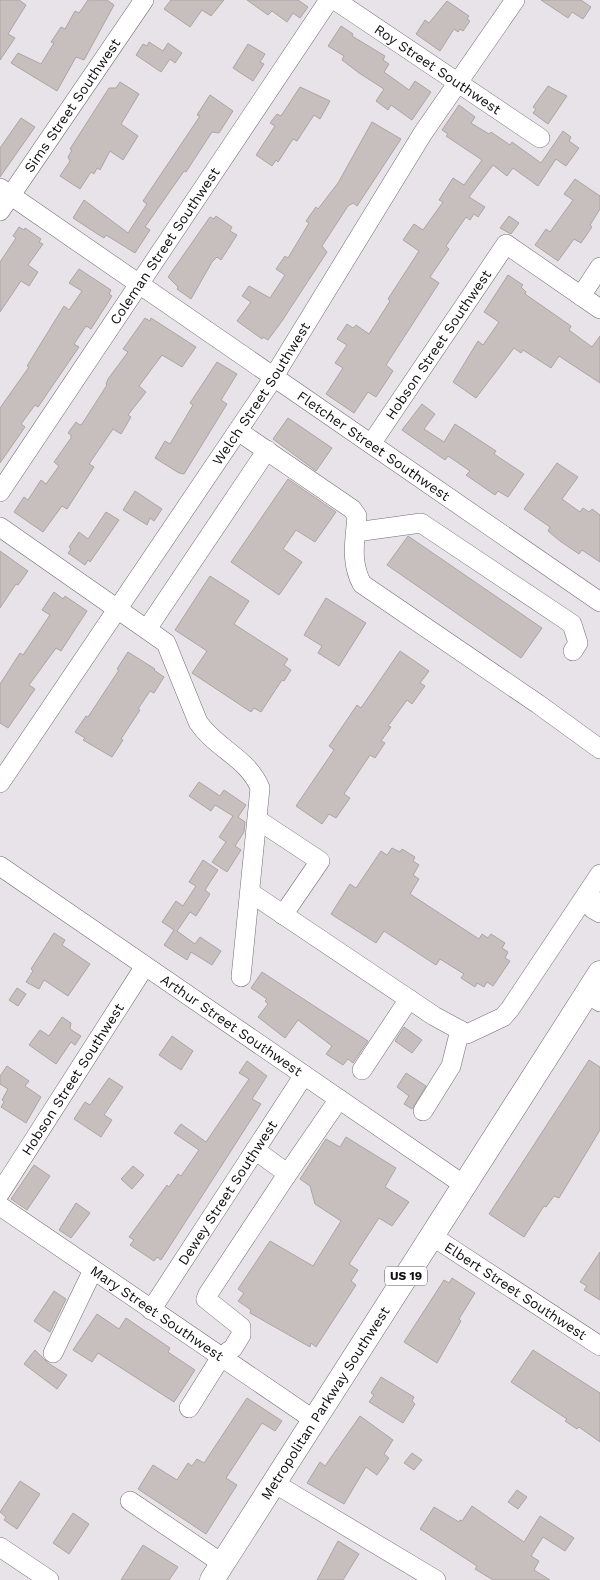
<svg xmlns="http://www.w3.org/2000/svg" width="600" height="1580" font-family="'Work Sans',sans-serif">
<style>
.building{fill:#c7bfbe;stroke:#ada5a4}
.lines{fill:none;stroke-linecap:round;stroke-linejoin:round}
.minor-casing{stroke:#726e73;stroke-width:20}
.major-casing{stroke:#726e73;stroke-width:25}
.minor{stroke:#fff;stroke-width:19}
.major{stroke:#fff;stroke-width:24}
.labels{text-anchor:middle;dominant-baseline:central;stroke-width:5;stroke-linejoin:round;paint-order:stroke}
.shield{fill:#fff;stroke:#585758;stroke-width:1}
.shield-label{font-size:12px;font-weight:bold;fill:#110f11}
.street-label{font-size:14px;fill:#110f11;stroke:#fff}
</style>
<rect width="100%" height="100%" fill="#e8e3e9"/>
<g class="building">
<path d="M0,0H19L26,5L8,34L15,38L0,60Z"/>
<path d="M88,0H107L114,5L84,60L76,57L57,91L11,63L18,53L41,64L54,43L51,42L61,27L65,29L75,11L79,13Z"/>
<path d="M171,0H224L211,16L202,10L190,27L164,9Z"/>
<path d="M247,0H298L308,7L300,18L293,13L287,22L272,11L268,15Z"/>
<path d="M541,0H581L591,7L583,19L572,12L568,18Z"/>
<path d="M447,1L469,16L467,19L470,21L463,31L460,29L458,32L454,29L440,51L416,34L425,20L429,23Z"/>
<path d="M341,26L353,34L352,36L385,56L383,60L389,64L384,72L409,90L415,81L431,92L412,120L391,105L388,110L376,101L384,89L359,73L342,60L344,56L328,46Z"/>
<path d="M149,42L163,51L168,43L182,53L175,63L170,59L161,72L136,55L143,44L147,46Z"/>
<path d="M248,44L265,54L260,62L264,64L253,81L233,68Z"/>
<path d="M120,82L139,94L121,124L138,136L123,160L110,151L100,170L97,168L94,174L91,172L80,189L60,176L70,161L68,157L72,150L70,149L109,88H116Z"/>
<path d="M548,86L567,96L548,124L533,113L536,109L533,107Z"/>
<path d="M300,87L330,101L320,119L314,115L297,141L293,139L278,162L276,160L272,166L256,155L275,126L270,123L277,114L281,116Z"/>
<path d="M210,95L233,111L219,133L212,132L186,172L184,171L145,227L150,230L135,253L106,235L104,238L96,233L73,218L84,200L128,233L147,204L143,201L200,116L197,115Z"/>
<path d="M459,105L475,117L471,123L489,134L491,132L510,145L512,142L541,163L563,131L571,137L569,141L579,148L566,166L556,159L538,186L513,168L507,176L493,165L469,197L485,207L478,217L474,214L470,220L466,217L446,246L449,249L430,277L439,283L386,365L393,371L376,397L368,392L354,413L326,394L343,368L335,363L347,345L337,339L347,324L353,328L356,325L369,334L390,301L388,299L419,251L403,240L414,224L423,230L443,202L439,200L453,178L464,185L482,160L446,136L448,134L442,130Z"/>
<path d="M21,118L35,127L0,177V148Z"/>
<path d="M372,122L401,139L357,206L353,203L348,206L322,246L327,252L282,321L268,340L263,337L262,339L237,321L251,302L242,296L249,286L270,298L285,275L276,269L285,256L288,258L309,223L306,221L316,207L318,209L338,183Z"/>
<path d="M575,179L600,196V209L590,225L592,227L581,243L574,239L558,261L535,245L546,229L550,232L573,200L564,194Z"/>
<path d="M216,216L232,227L230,231L237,235L221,260L217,257L212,262L191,299L177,289L178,287L168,277L210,217L214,219Z"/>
<path d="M509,216L519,223L511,234L500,228Z"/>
<path d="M19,227L24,230L25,228L41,239L39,242L43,244L28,265L38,272L29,286L21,281L0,312V262L16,238L13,236Z"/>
<path d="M79,269L111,290L109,294L112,296L91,329L86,326L74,344L79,347L38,407L35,405L21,424L25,427L0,463V408L29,367L27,366L64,306L69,310L82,291L69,283Z"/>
<path d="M508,275L523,285L521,287L526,292L525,294L571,326L569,330L592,347L600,336V383L559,356L551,368L523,350L521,353L514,348L476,398L453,382L478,341L483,345L499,322L484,312Z"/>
<path d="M145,318L150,321L151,318L196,347L182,367L162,355L139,386L146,392L128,415L131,417L121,434L113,429L89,464L94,467L67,509L62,506L43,532L14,512L24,497L28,500L41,480L46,484L59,466L54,462L71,438V435L68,433L76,422L80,425L82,424L107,385L106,384L108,379L128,352L123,349Z"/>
<path d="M217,362L237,374L221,400L227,404L184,474L179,473L155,458L165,441L170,444L193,405L190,403Z"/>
<path d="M422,404L435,414L424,429L444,442L455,424L496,451L494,454L524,474L508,497L498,491L495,495L466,475L470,471L448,456L445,460L402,430Z"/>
<path d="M288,418L332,448L316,471L273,439Z"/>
<path d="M557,463L578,477L562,499L580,512L583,508L589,512L592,509L600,515V562L582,550L579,554L560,541L548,531L550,527L524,509Z"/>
<path d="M288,479L336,512L315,542L296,530L283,549L302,562L279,595L231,562Z"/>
<path d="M135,491L162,509L154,521L150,518L147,525L123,510Z"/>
<path d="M106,512L119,520L90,562L88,560L85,565L68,553L71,549L69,547L79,532L88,539Z"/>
<path d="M408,536L542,628L521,658L387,565Z"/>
<path d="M0,551L28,571L18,585L16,584L0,608Z"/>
<path d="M210,576L249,601L234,624L288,659L284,665L291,670L284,681L282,680L261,712L254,708L251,712L192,673L207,651L175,630Z"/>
<path d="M54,592L63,599L65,596L87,611L61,651L56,648L29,685L35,689L8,728L0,723V684L20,653L23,655L50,615L42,610Z"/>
<path d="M326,598L366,623L339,666L318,653L322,646L304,635Z"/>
<path d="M400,651L429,671L420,683L425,686L412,704L407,700L388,726L391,727L381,741L385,743L375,758L370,755L344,794L350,798L336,818L329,814L322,824L296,806L334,750L329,746L340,730L357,705L361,708Z"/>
<path d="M128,652L155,669L154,670L164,677L154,693L150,691L138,709L140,710L121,739L123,740L112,757L83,740L85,738L75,732L86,716L88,717L119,670L117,669Z"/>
<path d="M199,782L220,796L224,790L246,805L238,817L245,822L244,832L235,846L241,850L227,872L212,862L226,842L219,837L233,816L215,805L211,811L189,796Z"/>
<path d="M392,848L400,852L402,849L415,857L413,861L419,865L413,875L419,879L410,894L479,939L482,934L488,938L491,934L505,943L502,948L508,952L505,958L510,961L493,986L487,982L484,987L477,983L475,987L461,978L464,974L440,959L436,965L384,931L376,943L331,914L350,884L356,888L381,851L387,855Z"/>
<path d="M203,860L218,870L205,890L210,894L196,916L190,912L177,931L195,944L200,937L221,951L212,965L191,952L187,960L164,945L174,930L162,922L176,901L183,906L196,886L189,882Z"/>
<path d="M54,933L65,940L62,945L90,964L68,996L44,980L39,989L26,982L33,971L31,969Z"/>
<path d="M262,972L368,1041L353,1063L348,1059L343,1065L326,1054L332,1046L298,1020L285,1038L258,1017L268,1004L265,1001L267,999L251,988Z"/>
<path d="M17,988L26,994L18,1006L9,1000Z"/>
<path d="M62,1017L71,1023L70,1029L81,1036L75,1045L71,1042L56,1064L29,1045L40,1030L49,1036Z"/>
<path d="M404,1027L422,1040L412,1053L395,1041Z"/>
<path d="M172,1036L193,1051L181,1070L159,1055Z"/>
<path d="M589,1060L600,1067V1130L559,1198L554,1196L546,1207L544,1206L524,1237L489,1214Z"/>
<path d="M247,1061L267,1076L252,1099L261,1104L161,1260L157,1257L154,1261L130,1245L134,1240L129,1237L167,1185L169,1187L178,1174L181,1176L199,1150L174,1133L181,1124L206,1142L249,1079L239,1073Z"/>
<path d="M7,1066L29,1081L25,1086L41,1097L26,1123L1,1107L4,1102L2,1100L8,1089L0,1084V1076Z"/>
<path d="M406,1073L426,1086L412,1109L404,1104L409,1096L397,1087Z"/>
<path d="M109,1078L123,1087L104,1115L112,1120L101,1137L74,1119L85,1102L90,1105Z"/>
<path d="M346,1137L396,1168L385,1187L409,1202L392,1226L379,1218L349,1264L358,1270L351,1281L356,1285L316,1347L311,1343L310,1347L250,1313L251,1310L238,1301L244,1293L238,1289L270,1241L313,1266L341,1221L315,1204L310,1186L300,1179L326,1139L340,1147Z"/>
<path d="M34,1165L50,1176L27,1210L11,1199Z"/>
<path d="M133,1166L144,1175L132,1189L121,1179Z"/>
<path d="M76,1203L90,1213L71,1238L59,1230Z"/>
<path d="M600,1252V1300L584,1290L587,1286L580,1282Z"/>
<path d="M452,1278L475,1293L459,1319L461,1321L437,1363L404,1342L444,1280L449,1283Z"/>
<path d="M54,1291L66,1299L50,1332L34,1321Z"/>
<path d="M97,1314L119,1329L126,1318L170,1348L168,1352L195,1370L174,1402L98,1353L92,1362L73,1350Z"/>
<path d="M35,1350L48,1363L67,1375L57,1389L24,1364Z"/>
<path d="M533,1350L600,1393V1442L579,1427L577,1429L565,1421L567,1419L511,1382Z"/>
<path d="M381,1377L414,1397L412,1401L415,1404L403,1423L369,1402L374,1395L371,1393Z"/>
<path d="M247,1398L282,1421L275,1431L262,1423L226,1478L237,1485L206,1534L138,1489L153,1465L177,1480L188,1463L192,1466L197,1459L204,1463Z"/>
<path d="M360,1416L393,1440L384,1454L389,1458L377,1475L366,1467L344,1504L307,1483L320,1462L325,1466Z"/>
<path d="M412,1453L422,1460L414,1470L404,1463Z"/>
<path d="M20,1481L40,1494L17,1529L4,1520L6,1517L0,1512Z"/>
<path d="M517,1490L527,1497L518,1509L508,1502Z"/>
<path d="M472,1506L524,1542L540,1516L574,1538L565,1551L543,1537L531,1556L539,1561L534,1570L550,1580H493L475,1569L477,1566L420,1529L434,1507L459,1522L460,1520L462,1521Z"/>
<path d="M73,1513L89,1524L69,1554L53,1543Z"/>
<path d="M338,1541L359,1554L343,1580H317Z"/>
<path d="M143,1545L178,1567L169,1580H121Z"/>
</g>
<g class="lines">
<g class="minor-casing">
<g id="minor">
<path id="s1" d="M335,0L540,138"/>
<path id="s2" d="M0,188L600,602"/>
<path id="s3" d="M0,211L144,0"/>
<path d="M581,296L600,267"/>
<path d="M238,431L352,509L357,516C355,540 350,562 362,584L538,704L600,749"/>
<path id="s4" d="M371,444L506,244L600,309"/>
<path id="s5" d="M0,492L329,0"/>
<path d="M0,527L166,643L198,722C215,748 248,758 260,788L241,977"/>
<path d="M356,532L421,523L572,624L578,643L573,651"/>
<path d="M147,629L267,450"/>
<path id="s6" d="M0,783L268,386L423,133L515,0"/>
<path d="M258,820L320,861L283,915"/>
<path id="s7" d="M0,866L464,1185"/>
<path d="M251,893L434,1016L467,1034L503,1017L510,1009L600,874"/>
<path d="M592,898L593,909L600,913"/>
<path d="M587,994L600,1002"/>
<path d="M362,1070L409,999"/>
<path d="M423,1111L451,1066L460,1030"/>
<path d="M286,1176L339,1099"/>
<path id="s8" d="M0,1193L145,966"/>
<path id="s9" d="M0,1206L314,1420"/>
<path id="s10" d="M432,1236L600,1346"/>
<path id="s11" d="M151,1310L304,1075"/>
<path d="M53,1353L93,1270"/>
<path d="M189,1408L221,1357L233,1348L241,1335V1327L206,1299L208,1294L286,1176L284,1171L255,1150"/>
<path d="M274,1483L436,1580"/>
<path d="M130,1501L223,1564"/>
<path d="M0,1547L49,1580"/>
</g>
</g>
<g class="major-casing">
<g id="major">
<path id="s12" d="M212,1580L600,973"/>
</g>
</g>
<use href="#minor" class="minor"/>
<use href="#major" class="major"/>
</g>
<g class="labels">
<rect class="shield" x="385" y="1266.5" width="42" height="19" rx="4"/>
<g class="shield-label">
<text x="406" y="1276">US 19</text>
</g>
<g class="street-label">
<text stroke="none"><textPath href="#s1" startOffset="124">Roy Street Southwest</textPath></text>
<text stroke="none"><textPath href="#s3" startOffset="128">Sims Street Southwest</textPath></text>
<text stroke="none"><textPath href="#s5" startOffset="296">Coleman Street Southwest</textPath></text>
<text stroke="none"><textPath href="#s4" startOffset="120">Hobson Street Southwest</textPath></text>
<text stroke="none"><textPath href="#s6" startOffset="469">Welch Street Southwest</textPath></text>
<text stroke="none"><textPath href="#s2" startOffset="454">Fletcher Street Southwest</textPath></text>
<text stroke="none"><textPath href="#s7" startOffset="281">Arthur Street Southwest</textPath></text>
<text stroke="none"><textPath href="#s8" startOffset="135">Hobson Street Southwest</textPath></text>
<text stroke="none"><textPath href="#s11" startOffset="140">Dewey Street Southwest</textPath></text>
<text stroke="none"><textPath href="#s10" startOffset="100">Elbert Street Southwest</textPath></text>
<text stroke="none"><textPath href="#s9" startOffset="190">Mary Street Southwest</textPath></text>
<text stroke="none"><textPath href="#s12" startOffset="210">Metropolitan Parkway Southwest</textPath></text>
</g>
</g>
</svg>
